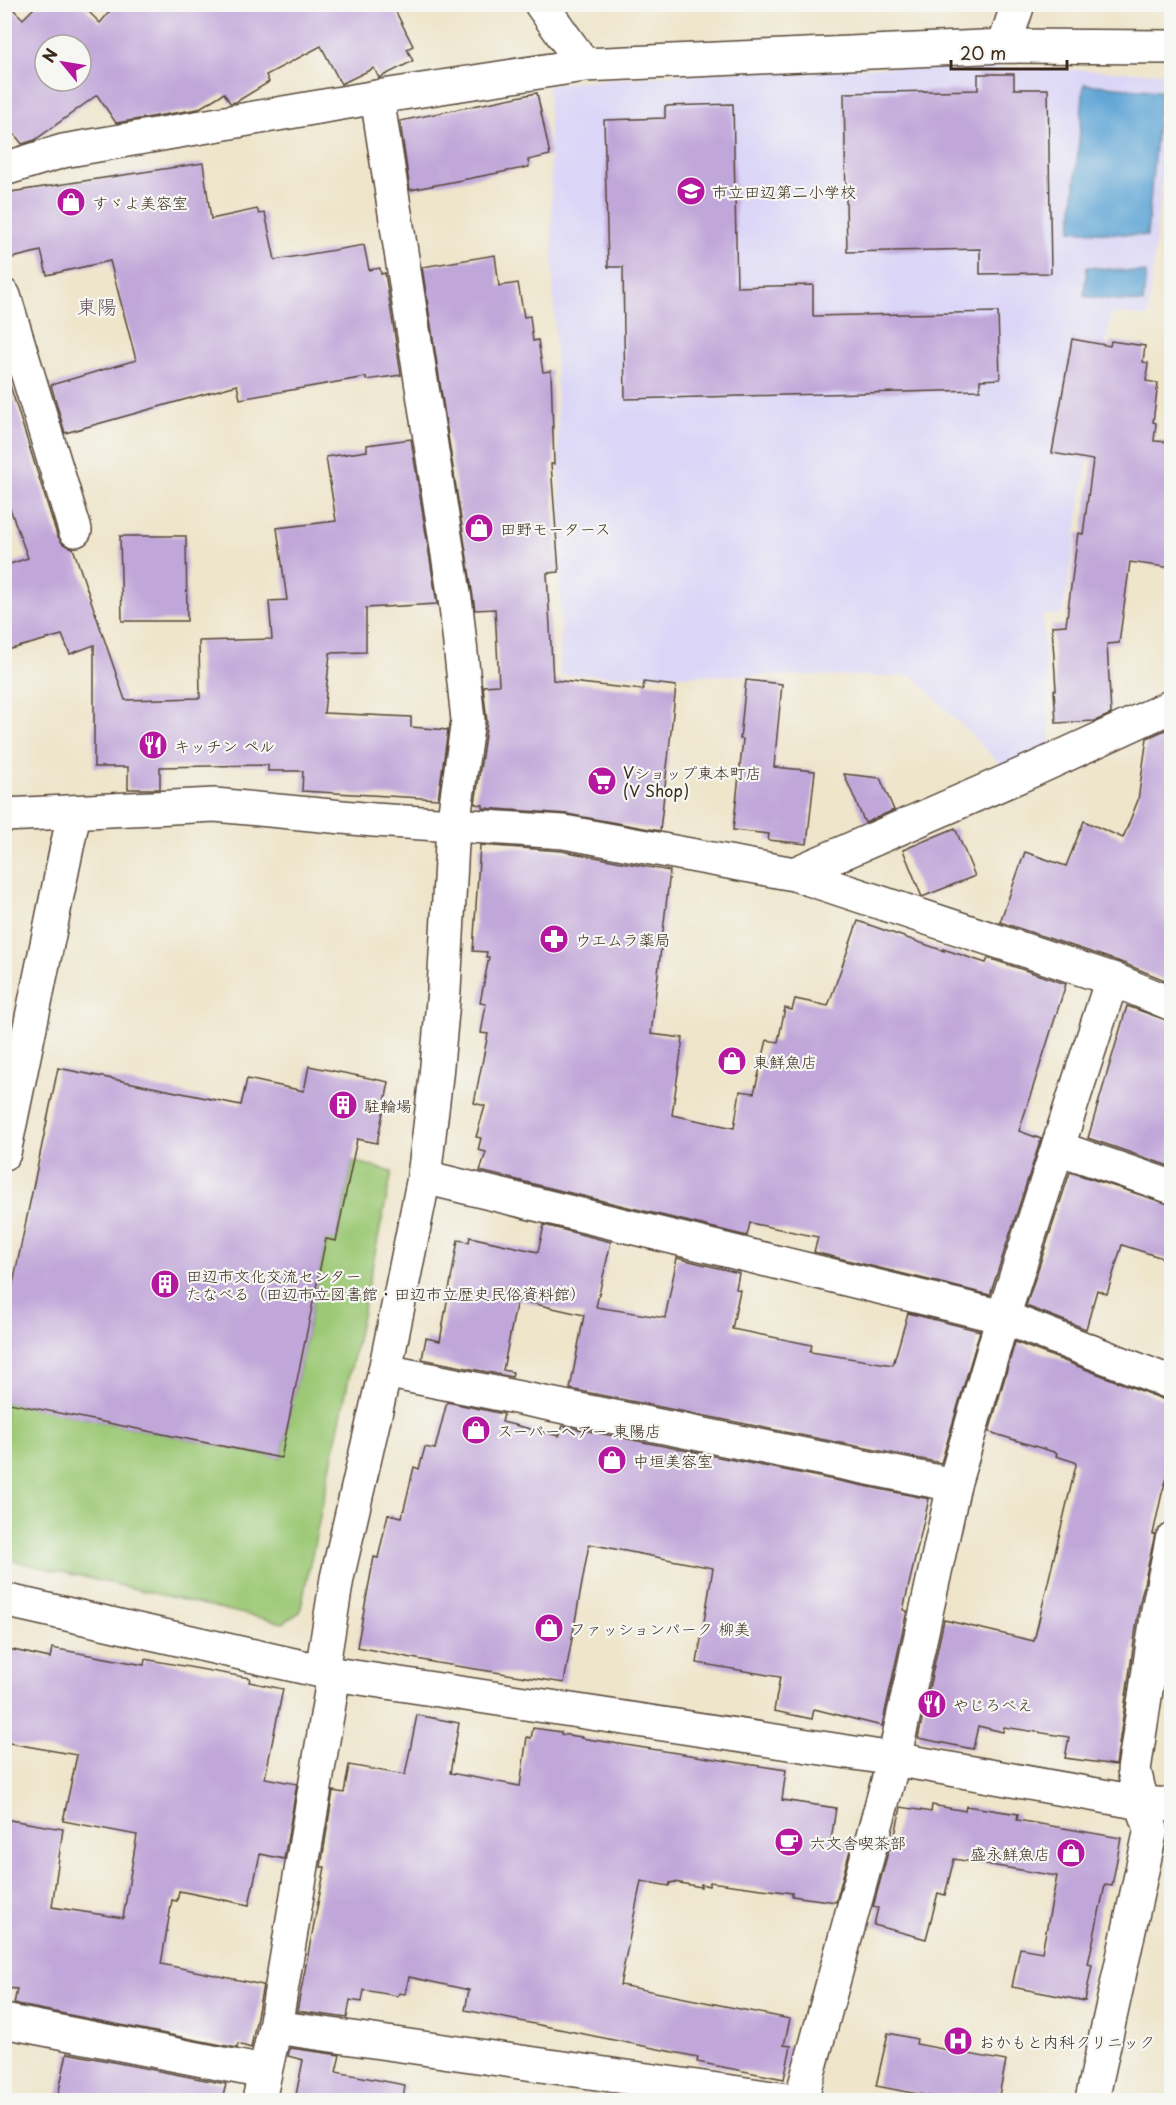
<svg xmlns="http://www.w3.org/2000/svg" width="1176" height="2105" font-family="'Playpen Sans','Klee One',sans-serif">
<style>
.built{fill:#dbd6f7}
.green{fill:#9dc976;stroke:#6c7a4a;stroke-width:1.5}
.water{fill:#61a6d6;stroke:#4e687a;stroke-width:1.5}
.building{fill:#c1a7d9;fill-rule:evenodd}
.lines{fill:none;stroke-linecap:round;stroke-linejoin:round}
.minor-casing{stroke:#564638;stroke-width:36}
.minor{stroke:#fff;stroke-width:33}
.labels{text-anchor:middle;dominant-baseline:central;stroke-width:4.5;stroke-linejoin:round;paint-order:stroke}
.poi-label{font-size:16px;fill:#3b2a1e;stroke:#f6f6f2;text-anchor:start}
.quarter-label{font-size:20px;fill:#6a565f;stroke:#f6f6f2}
</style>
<rect width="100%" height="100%" fill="#f6f6f2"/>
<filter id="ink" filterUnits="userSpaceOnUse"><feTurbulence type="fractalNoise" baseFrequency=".0167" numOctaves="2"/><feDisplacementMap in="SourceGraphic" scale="12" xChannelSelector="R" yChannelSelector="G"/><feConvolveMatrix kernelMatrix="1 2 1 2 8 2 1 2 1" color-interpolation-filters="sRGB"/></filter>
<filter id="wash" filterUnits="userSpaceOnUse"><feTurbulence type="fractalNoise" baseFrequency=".008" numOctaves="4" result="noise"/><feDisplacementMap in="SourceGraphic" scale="24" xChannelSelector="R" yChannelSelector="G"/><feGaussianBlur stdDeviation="1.35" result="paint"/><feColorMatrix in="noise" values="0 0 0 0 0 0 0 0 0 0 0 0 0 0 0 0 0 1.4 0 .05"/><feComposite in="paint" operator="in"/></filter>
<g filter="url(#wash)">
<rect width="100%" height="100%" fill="#eee5cb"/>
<path class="built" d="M900,67L1030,68L1162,73L1171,84L1148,317L1111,313L1063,614L1042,615L1051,748L1004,768L913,676L560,675L561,544L548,85L583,81L722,72Z"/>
<path class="green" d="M353,1161L392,1172L300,1612L283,1623L5,1559V1402L281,1458L326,1239L337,1240Z"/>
<g class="water">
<path d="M1084,84L1160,91L1147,236L1071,230Z"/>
<path d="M1087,267L1146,273L1143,303L1084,296Z"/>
</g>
<g id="blocks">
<g class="building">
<path d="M4,4H8L23,19L38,4H81L100,23L116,4H392L413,46L407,49L413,61L379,78L374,68L341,84L321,46L266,75L269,82L236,102L230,103L224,93L198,109L116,123L97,95L35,140L22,144L4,121ZM45,45H81V81H45Z"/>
<path d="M978,74H1014V89H1048L1051,273L980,274V249L847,252L844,93L978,90Z"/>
<path d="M537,93L550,155L528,160L529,167L410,190L400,121Z"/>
<path d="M733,104L737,287L813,285V316L998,312L1000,379L980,380V390L625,399L623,267H608L604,120L665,118V106Z"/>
<path d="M203,163L211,219L257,209L259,214L265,213L275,260L364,245L369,270L380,268L381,274L385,273L401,375L366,380V377L240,399L237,385L65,433L51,385L136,360L110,261L47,275L41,251L4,260V193Z"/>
<path d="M495,255L499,286L518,283L524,317L530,316L533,341L538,340L543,372L551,371L554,464H551L559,572L547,573L553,680L643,690L644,682L676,686L660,831L567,814L483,808V805L475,804L487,722L483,686L499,685L495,609L475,610L422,267Z"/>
<path d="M1072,339L1110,346L1111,341L1145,346L1143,362L1148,363L1146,381L1158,383L1153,422L1156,423L1154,441L1172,442V568L1130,562L1119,643L1107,644L1111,714L1095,721L1056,723L1054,690H1056L1052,626L1066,625L1078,533L1083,534L1093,460L1052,453Z"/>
<path d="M4,366L57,535L63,544L73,548L125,700L200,698L199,641L272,639L269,601L287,600L277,528L336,521L326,457L367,451V445L411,439L437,604L366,608V652L330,653L324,713L411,717V727L448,730L438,799L302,791L303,771H268V765L160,767V789H128V767H94V645L70,654L62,635L4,651V566L28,558L4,492Z"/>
<path d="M120,536H186L187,621H122Z"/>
<path d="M746,680L782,684L774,767L815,771L807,844L768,840L769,834L733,830L743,739H740Z"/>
<path d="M1172,727V983L1118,961L1000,922L1025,852L1066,866L1084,821L1123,838L1138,800L1147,738Z"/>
<path d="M844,774L880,778L894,810L865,823Z"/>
<path d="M955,828L975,876L922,897L903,850Z"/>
<path d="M480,845L562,851L670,871L651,1034L683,1038L672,1115L734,1128L740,1091L754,1093L767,1040L778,1042L785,1008L792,1010L795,999L828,1006L858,921L944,951L943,949L986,963L988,958L1066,984L1019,1131L1041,1139L990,1295L814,1252L818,1237L750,1223L747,1236L480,1171L486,1152L478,1150L481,1138L476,1137L485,1106L474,1103L488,1034L481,1033L486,1004L480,1003L489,957H486L487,952L473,951Z"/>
<path d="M1127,1006L1172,1022V1167L1088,1138Z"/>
<path d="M309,1066L389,1082L377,1143L357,1139L336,1241L326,1239L281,1458L4,1402V1327L58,1068L241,1105L247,1079L304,1091Z"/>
<path d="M1070,1172L1172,1205V1261L1122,1245L1107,1294L1097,1290L1086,1329L1026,1306Z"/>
<path d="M544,1225L611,1242L596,1307L665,1318L677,1258L739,1273L736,1289L740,1290L732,1329L812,1345L810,1352L893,1365L908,1313L980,1331L941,1463L570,1389L584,1315L517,1300L503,1370L513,1372L512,1377L422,1359L426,1338L440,1341L458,1240L469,1242L470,1237L538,1252Z"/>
<path d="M1015,1342L1165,1400L1172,1401V1463L1162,1493L1153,1534H1155L1139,1607L1116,1765L1065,1758L1069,1737L1004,1727L1003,1732L978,1726L973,1749L918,1738L944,1620L1034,1641L1076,1465L1075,1462L1056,1456L1057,1453L989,1432Z"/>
<path d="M447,1402L504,1414L502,1422L559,1436L563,1426L929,1499L903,1610L907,1611L882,1726L814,1709L812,1719L774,1711L780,1677L697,1663L713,1568L589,1544L564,1683L437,1663L357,1647L374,1557L378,1558L388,1514L402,1517L414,1467L419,1469L425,1447L435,1449Z"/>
<path d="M4,1648L50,1658L52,1648L144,1665L145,1659L250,1678L249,1682L283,1689L265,1778L297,1784L284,1859L260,1854L249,1905L179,1891L177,1901L172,1900L161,1964L263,1985L251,2048L238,2044L237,2048L14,2004L17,1989L4,1988V1819L63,1829L52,1907L123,1918L137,1835L63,1821L77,1755L4,1742Z"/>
<path d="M417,1715L459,1723L450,1773L520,1786L527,1737L531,1738L533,1728L561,1732V1734L582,1737L581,1738L786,1770L782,1800L836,1808L831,1840L852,1843L836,1902L792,1896V1893L710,1882L709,1886L701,1884V1887L675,1882L670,1883L669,1886L641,1881L620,1985L790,2019L784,2045L791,2046L784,2079L697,2062L698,2057L465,2010L469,1990L409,1977L405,1994L399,1993L398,1996L364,1990L362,2002L350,2000L347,2018L297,2011L325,1867H321L333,1791L344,1793L349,1765L405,1775Z"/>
<path d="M932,1805L965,1811L966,1806L1018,1814L1017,1820L1121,1838L1112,1886L1105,1885L1088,1964L1092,1965L1085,2001L1012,1987L1020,1948L1042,1952L1057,1876L954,1859L945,1895L938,1893L926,1939L874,1925L878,1908L873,1907L889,1849H892L901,1807L931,1812Z"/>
<path d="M888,2033L917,2039L916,2044L1006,2061L998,2100H949L876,2086Z"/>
<path d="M290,2048L340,2055L336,2072L405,2085L403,2100H295L303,2060L288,2056Z"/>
<path d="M67,2053L226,2084L222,2100H57Z"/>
</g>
</g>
</g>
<g filter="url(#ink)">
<use href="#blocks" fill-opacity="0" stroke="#564638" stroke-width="1.5"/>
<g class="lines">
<g class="minor-casing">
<g id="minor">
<path d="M541,4L584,65"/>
<path d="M1004,46L1018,4"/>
<path d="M4,169L63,151L377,97L584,65L1004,46L1172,47"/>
<path d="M4,296L75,530"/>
<path d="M4,815L215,805L374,820L564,832L794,874L1112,979L1172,1004"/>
<path d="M794,874L1035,769L1172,706"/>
<path d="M1058,1148L1172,1187"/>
<path d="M4,1153L74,813"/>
<path d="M424,1177L1003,1317L1172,1383"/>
<path d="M385,1371L954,1485"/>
<path d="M4,1600L334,1674L894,1759L1142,1803L1172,1805"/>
<path d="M322,1671L337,1578L385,1371L424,1177L436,1076L444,990L453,825L468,720L456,606L377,97"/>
<path d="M4,2021L264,2072"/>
<path d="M275,2027L787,2100"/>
<path d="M259,2100L275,2027L334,1674"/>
<path d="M801,2100L894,1759L954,1485L1003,1317L1112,979"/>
<path d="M1092,2100L1151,1829L1142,1803L1134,1770L1158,1610L1172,1540"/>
</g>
</g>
<use href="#minor" class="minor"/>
</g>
</g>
<defs>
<g id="school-disc" transform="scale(1.5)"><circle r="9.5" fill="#b5179e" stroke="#f6f6f2"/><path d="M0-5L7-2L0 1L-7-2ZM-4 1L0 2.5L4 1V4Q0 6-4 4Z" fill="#fff"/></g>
<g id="shop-disc" transform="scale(1.5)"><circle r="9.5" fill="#b5179e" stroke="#f6f6f2"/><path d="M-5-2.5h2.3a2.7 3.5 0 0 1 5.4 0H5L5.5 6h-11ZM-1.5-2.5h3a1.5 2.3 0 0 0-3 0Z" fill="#fff"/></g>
<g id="restaurant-disc" transform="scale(1.5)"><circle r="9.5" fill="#b5179e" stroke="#f6f6f2"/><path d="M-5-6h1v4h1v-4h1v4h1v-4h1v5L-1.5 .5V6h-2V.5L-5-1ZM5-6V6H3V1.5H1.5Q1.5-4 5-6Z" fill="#fff"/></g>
<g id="supermarket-disc" transform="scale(1.5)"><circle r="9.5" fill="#b5179e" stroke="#f6f6f2"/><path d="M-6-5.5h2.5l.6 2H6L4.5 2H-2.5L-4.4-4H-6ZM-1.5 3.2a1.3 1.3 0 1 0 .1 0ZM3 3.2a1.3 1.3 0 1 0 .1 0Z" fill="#fff"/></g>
<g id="pharmacy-disc" transform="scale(1.5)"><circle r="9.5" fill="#b5179e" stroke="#f6f6f2"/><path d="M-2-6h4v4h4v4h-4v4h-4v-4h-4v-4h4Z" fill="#fff"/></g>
<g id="building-disc" transform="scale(1.5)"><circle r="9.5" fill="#b5179e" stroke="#f6f6f2"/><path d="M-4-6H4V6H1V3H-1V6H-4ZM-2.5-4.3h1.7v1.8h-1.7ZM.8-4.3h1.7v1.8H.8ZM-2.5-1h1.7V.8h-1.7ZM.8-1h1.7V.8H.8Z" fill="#fff"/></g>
<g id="cafe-disc" transform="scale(1.5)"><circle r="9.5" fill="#b5179e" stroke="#f6f6f2"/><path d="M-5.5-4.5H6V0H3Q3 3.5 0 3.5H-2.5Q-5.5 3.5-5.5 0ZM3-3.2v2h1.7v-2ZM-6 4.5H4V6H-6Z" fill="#fff"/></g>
<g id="hospital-disc" transform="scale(1.5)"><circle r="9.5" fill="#b5179e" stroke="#f6f6f2"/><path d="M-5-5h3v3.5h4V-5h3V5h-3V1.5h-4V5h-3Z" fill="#fff"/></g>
</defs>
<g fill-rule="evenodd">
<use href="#school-disc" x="691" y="191"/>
<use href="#shop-disc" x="71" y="202"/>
<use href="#shop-disc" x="479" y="528"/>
<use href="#restaurant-disc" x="153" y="745"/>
<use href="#supermarket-disc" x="602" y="781"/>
<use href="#pharmacy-disc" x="554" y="939"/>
<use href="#shop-disc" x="732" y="1061"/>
<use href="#building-disc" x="343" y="1105"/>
<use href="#building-disc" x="165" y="1284"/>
<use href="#shop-disc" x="476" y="1430"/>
<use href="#shop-disc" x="612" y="1460"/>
<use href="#shop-disc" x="549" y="1628"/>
<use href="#restaurant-disc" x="932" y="1704"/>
<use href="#cafe-disc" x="789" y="1842"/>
<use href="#shop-disc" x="1071" y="1853"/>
<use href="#hospital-disc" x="958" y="2041"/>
</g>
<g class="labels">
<g class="poi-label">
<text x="712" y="191">市立田辺第二小学校</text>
<text x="92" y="202">すゞよ美容室</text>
<text x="500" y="528">田野モータース</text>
<text x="174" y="745">キッチン ペル</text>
<text x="623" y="772">Vショップ東本町店<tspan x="623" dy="18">(V Shop)</tspan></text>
<text x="575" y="939">ウエムラ薬局</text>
<text x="753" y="1061">東鮮魚店</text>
<text x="364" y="1105">駐輪場</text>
<text x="186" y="1275">田辺市文化交流センター<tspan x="186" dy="18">たなべる（田辺市立図書館・田辺市立歴史民俗資料館）</tspan></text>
<text x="497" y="1430">スーパーヘアー 東陽店</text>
<text x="633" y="1460">中垣美容室</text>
<text x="570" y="1628">ファッションパーク 柳美</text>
<text x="953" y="1704">やじろべえ</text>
<text x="810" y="1842">六文舎喫茶部</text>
<text x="1050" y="1853" text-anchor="end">盛永鮮魚店</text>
<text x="979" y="2041">おかもと内科クリニック</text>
</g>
<g class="quarter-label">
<text x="97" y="306">東陽</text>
</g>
</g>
<rect width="1176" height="2105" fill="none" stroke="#f6f6f2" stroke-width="24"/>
<g transform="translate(63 63) rotate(300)"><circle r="28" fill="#f6f6f2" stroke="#aba49d" stroke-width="1.5"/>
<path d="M0-4.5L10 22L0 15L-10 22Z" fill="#b5179e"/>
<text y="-9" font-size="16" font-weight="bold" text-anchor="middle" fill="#3b2a1e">N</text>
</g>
<path d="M951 60v9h116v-9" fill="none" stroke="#3b2a1e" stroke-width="3"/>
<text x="960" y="60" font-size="18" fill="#3b2a1e" stroke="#f6f6f2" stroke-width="4.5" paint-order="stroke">20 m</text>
</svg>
